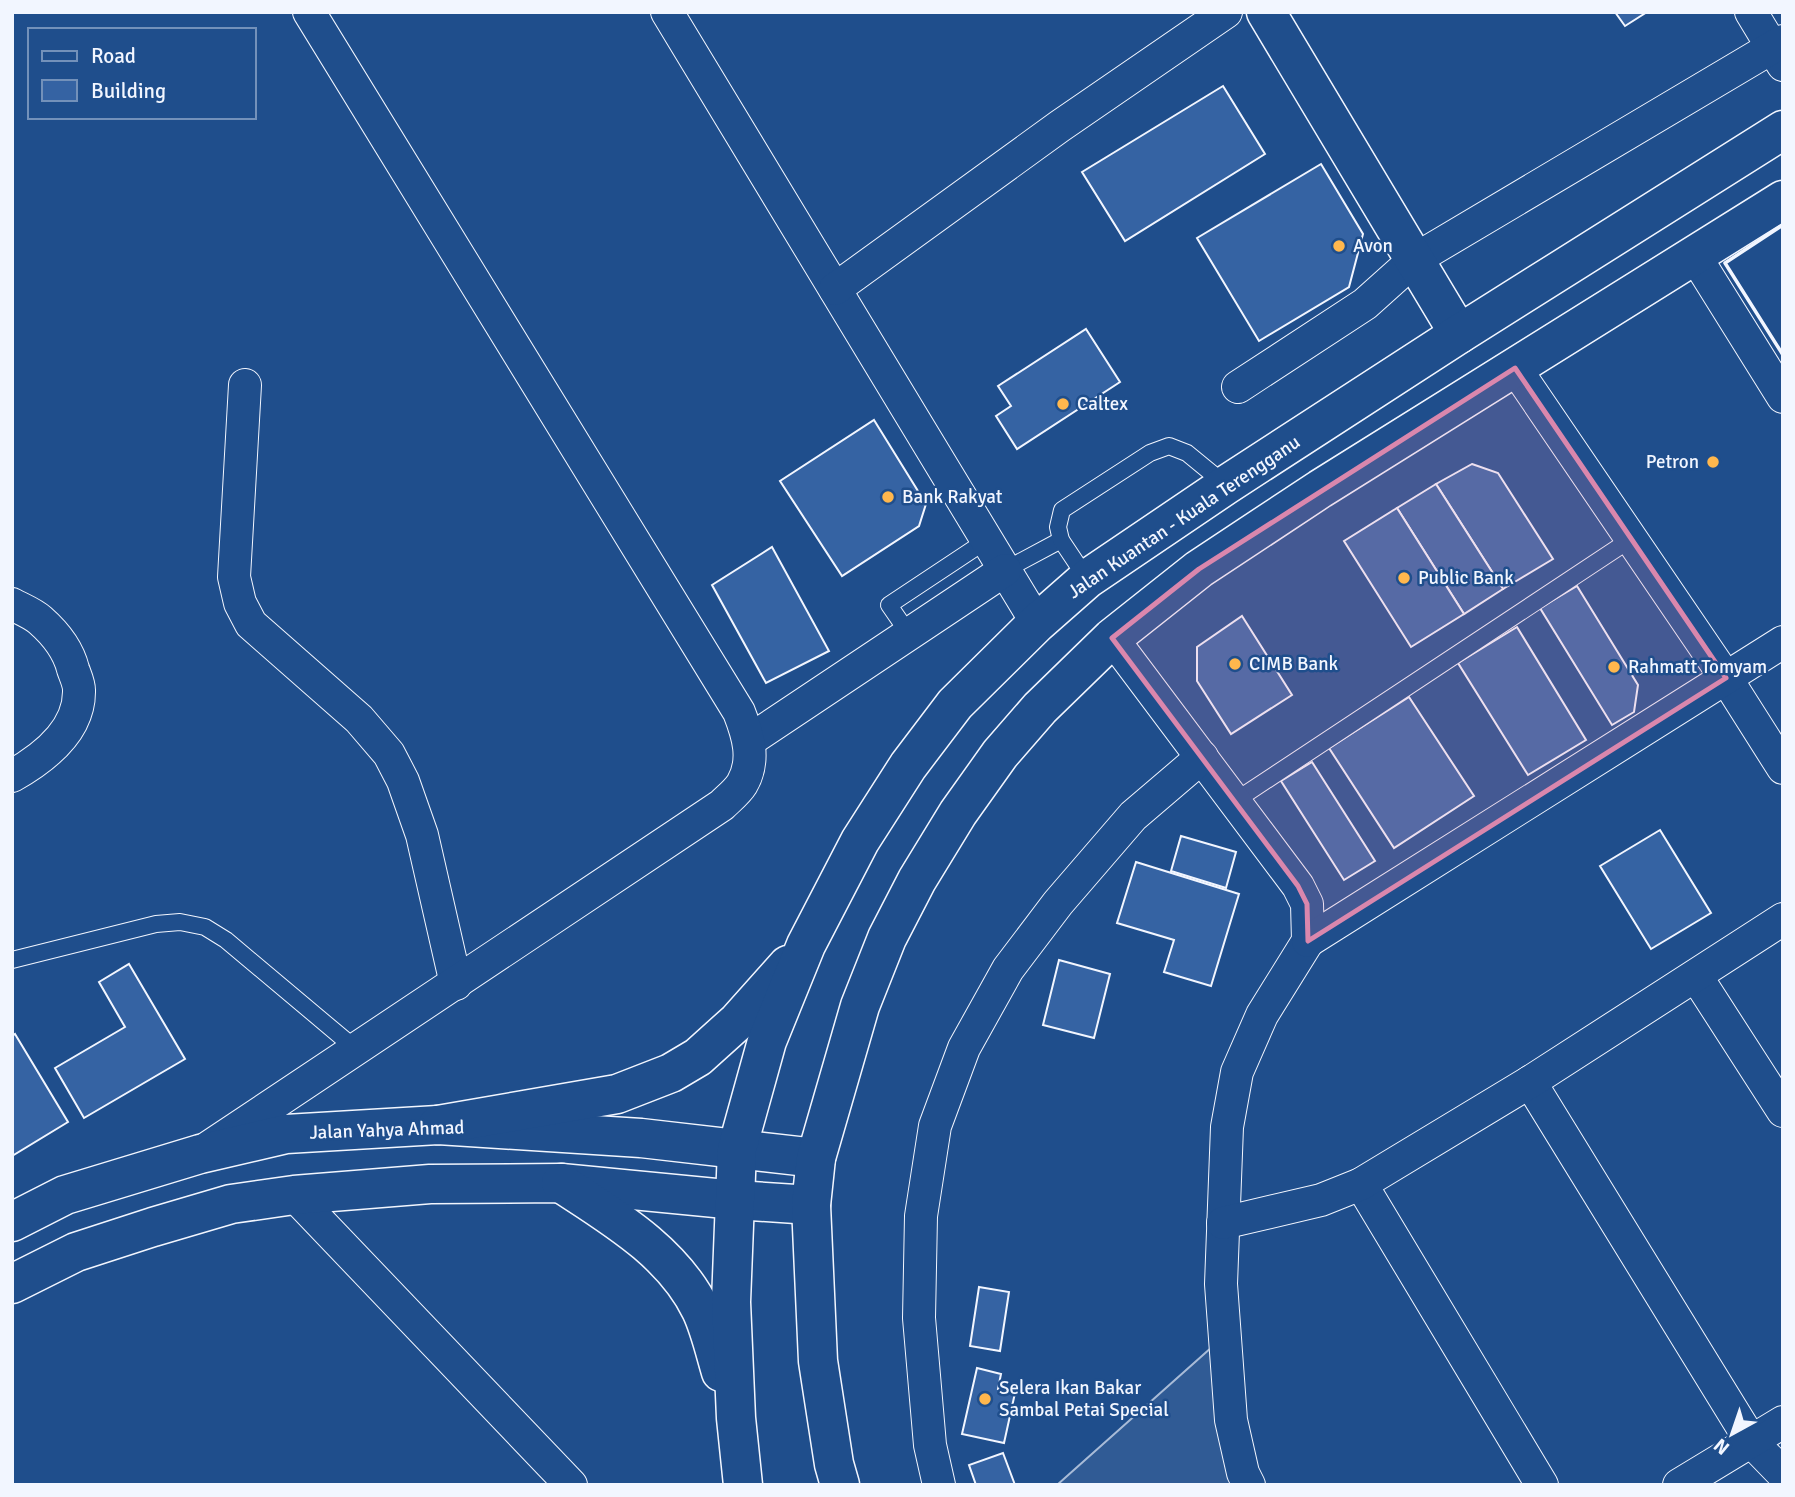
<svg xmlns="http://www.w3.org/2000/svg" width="1795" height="1497" font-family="Signika,sans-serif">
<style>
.parking{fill:#305b95;stroke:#a8bbd7;stroke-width:2}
.building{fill:#3563a3;stroke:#f2f6ff;stroke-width:2}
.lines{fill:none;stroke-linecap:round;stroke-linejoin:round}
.lane-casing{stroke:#f2f6ff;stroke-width:18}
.street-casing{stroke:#f2f6ff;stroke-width:34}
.secondary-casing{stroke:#f2f6ff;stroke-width:41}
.primary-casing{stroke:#f2f6ff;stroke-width:41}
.highway-casing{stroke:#f2f6ff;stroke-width:41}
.lane{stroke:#1f4e8c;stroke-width:16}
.street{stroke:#1f4e8c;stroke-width:32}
.secondary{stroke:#1f4e8c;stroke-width:38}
.primary{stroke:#1f4e8c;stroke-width:38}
.highway{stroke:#1f4e8c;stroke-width:38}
.wall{stroke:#f2f6ff;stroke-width:3.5}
.marked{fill:#da87ad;fill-opacity:0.2;stroke:#da87ad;stroke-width:5;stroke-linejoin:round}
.poi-dot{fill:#ffb74d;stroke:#1f4e8c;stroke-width:2.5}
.labels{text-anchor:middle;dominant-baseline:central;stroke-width:5;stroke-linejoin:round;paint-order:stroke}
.poi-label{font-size:19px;fill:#f2f6ff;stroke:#1f4e8c;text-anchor:start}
.street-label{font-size:19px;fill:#f2f6ff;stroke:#1f4e8c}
</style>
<rect width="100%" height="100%" fill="#1f4e8c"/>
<path class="parking" d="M1212,1347L1234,1485H1057Z"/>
<g class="building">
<path d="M1615,12H1647L1625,26Z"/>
<path d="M1223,86L1265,154L1125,241L1082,172Z"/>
<path d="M1321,164L1363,234L1349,287L1259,341L1197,238Z"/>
<path d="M1086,329L1120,382L1017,449L996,416L1011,406L998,386Z"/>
<path d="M874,420L926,504L919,526L842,576L780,481Z"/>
<path d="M1472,464L1498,473L1553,559L1503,589L1436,484Z"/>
<path d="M1436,484L1503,589L1464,614L1397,508Z"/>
<path d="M1397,508L1464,614L1411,647L1344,541Z"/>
<path d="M772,547L829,651L766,683L712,585Z"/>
<path d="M1577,586L1638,685L1634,712L1612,725L1540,608Z"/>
<path d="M1242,616L1292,695L1231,734L1197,681V647Z"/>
<path d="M1517,627L1586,740L1528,775L1458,663Z"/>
<path d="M1409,697L1474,796L1394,848L1329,748Z"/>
<path d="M1312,762L1375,861L1344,880L1281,781Z"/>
<path d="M1660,830L1711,913L1651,949L1600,866Z"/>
<path d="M1181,836L1236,852L1226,888L1171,871Z"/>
<path d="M1136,862L1239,894L1211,986L1164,972L1174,940L1117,923Z"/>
<path d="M1059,960L1110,974L1094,1038L1043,1025Z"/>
<path d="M129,964L185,1059L84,1118L55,1068L125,1027L99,982Z"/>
<path d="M15,1034L68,1122L12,1156V1036Z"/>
<path d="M979,1287L1009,1292L1000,1351L970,1346Z"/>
<path d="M977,1368L1001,1374L998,1389L1015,1393L1004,1443L962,1434Z"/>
<path d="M1003,1453L1015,1485H976L969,1465Z"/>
</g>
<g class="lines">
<g class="lane-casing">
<g id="lane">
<path d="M1005,570L1061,540"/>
<path d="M1087,579L1061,540L1058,527L1062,510L1150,453L1169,446L1187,453L1226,485"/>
<path d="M909,634L889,605L987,540"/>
<path d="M1235,801L1631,539"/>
<path d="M12,960L156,924L180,922L205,927L226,940L357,1050"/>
</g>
</g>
<g class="street-casing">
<g id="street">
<path d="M667,12L1037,623"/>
<path d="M1751,12L1783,65"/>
<path d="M1695,256L1783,397"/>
<path d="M835,289L1060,126L1226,12"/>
<path d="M1515,368L1726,678L1783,768"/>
<path d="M245,385L234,577L240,603L251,624L359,719L389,754L403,781L422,835L456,984"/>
<path d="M1238,387L1365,304L1414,260L1783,41"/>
<path d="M12,604C21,609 32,613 40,620C56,634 68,649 73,669C75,675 79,683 79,690C80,730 44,758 12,776"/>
<path d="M1112,638L1298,886L1307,904L1308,941L1262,1015L1237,1072L1227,1127L1221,1284L1231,1420L1243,1473L1249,1485"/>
<path d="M750,740L1005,570"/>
<path d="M1308,941L1783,642"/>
<path d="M1696,976L1783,1111"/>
<path d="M1530,1082L1751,1441L1783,1474"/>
<path d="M209,1147L722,805C728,799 737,792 742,784C756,760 748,735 739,712L309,12"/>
<path d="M1361,1184L1542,1485"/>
<path d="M294,1195L571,1485"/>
<path d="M1223,1223L1321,1200L1361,1184L1530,1082L1783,919"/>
<path d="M939,1485L930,1445L919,1318L921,1216L935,1126L964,1048L1008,969L1058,903L1133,816L1202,757"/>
<path d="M1679,1485L1783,1422"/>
</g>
</g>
<g class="secondary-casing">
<path id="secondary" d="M1266,12L1459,334"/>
</g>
<g class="primary-casing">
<g id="primary">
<path d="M12,1222L65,1195L200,1154L286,1134L438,1125L641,1138L816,1158"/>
<path d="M12,1284L76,1252L153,1227L231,1204L294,1195L430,1184L561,1183L736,1200L811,1205"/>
</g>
</g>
<g class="highway-casing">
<g id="highway">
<path d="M438,1125L617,1094L671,1073L698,1057L738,1021L788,965"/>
<path d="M561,1183C613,1217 673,1252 701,1310C710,1329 715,1352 721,1372"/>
<path d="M743,1485L736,1418L731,1302L737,1149L767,1041L806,945L860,841L908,766L955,704L1037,623L1087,579L1226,485L1459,334L1783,130"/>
<path d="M840,1485L834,1464L818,1361L811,1205L816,1158L860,1006L887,938L917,880L958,813L1000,754L1040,708L1112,638L1199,569L1320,489L1783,200"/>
</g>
</g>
<use href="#lane" class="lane"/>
<use href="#street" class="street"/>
<use href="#secondary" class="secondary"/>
<use href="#primary" class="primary"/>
<use href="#highway" class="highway"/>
<path class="wall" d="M1783,225L1725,263L1783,355"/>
</g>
<path class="marked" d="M1515,368L1726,678L1308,941L1307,904L1298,886L1112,638L1199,569Z"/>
<g class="poi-dot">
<circle cx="1339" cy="246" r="7"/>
<circle cx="1063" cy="404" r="7"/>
<circle cx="1713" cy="462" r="7"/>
<circle cx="888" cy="497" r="7"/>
<circle cx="1404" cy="578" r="7"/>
<circle cx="1235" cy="664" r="7"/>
<circle cx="1614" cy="667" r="7"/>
<circle cx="985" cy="1399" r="7"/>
</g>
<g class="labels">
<g class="poi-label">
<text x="1353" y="246">Avon</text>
<text x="1077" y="404">Caltex</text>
<text x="1699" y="462" text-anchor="end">Petron</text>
<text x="902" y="497">Bank Rakyat</text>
<text x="1418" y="578">Public Bank</text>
<text x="1249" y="664">CIMB Bank</text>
<text x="1628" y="667">Rahmatt Tomyam</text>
<text x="999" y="1388">Selera Ikan Bakar<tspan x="999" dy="22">Sambal Petai Special</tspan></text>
</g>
<g class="street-label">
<text transform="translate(1184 517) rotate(-34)">Jalan Kuantan - Kuala Terengganu</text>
<text transform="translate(387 1130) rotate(-2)">Jalan Yahya Ahmad</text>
</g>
</g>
<rect width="1795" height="1497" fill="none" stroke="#f2f6ff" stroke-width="28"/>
<rect x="28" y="28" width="228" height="91" fill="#1f4e8c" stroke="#7391ba" stroke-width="2"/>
<rect x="42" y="51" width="35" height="10" fill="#1f4e8c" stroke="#7391ba" stroke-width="2"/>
<text x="91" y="63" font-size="21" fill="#f2f6ff">Road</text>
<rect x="42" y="80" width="35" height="21" fill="#3563a3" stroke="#7391ba" stroke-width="2"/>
<text x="91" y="98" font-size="21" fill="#f2f6ff">Building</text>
<g transform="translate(1732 1434) rotate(220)" stroke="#1f4e8c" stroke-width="5" paint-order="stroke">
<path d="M0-5L12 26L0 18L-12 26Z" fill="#f2f6ff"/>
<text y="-10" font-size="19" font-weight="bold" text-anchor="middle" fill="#f2f6ff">N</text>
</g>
</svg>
